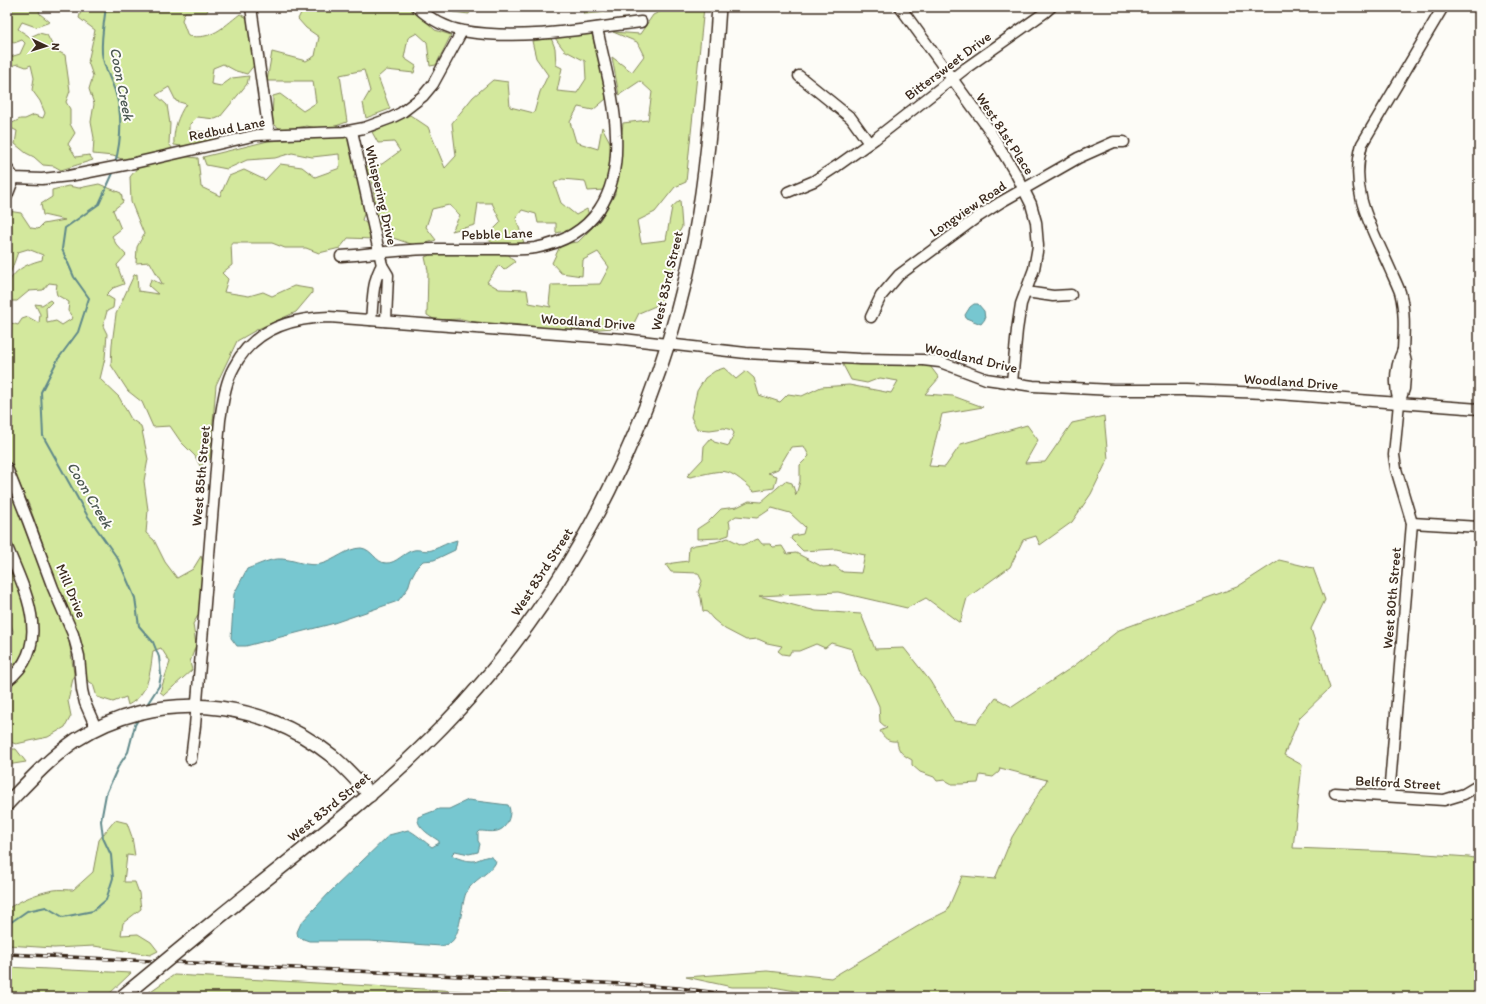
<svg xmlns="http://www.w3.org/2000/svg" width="1486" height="1004" font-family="Itim,sans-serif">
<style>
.green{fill:#d3e89d;stroke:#87895e}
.water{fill:#77c7d0;stroke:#5f8889}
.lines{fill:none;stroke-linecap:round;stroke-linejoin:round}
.stream{stroke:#5f8889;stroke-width:2}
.minor-casing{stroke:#3b2a1e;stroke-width:13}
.major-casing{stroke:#3b2a1e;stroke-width:16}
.minor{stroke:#fdfcf7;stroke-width:10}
.major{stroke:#fdfcf7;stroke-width:13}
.rail-casing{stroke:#3b2a1e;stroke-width:3.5}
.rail{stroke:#fdfcf7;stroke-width:2;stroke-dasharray:6;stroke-linecap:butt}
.major-bridge-casing{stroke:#3b2a1e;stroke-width:16;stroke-linecap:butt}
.major-bridge{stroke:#fdfcf7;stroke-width:13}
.labels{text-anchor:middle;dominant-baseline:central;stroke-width:4;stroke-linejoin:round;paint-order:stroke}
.street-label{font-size:14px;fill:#3b2a1e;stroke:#fdfcf7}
.water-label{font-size:15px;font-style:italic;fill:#4d5953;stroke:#fdfcf7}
</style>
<rect width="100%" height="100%" fill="#fdfcf7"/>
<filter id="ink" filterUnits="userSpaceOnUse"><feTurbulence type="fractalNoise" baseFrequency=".025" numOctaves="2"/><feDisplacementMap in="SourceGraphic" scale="8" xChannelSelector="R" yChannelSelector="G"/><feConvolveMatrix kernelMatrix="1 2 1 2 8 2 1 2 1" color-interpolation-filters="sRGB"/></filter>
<g filter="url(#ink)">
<g class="green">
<path d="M10,7H38L40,14L50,22L36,27L22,22L18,29L30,37L39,33L47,35L55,50L65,55L70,91L66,102L70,109V124L75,133L68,144L76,157L89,155L93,160L61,170L54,166L43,165L34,157L26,153L15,144L17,131L7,126L20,119H25L34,115L43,118L45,113L40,101L32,90L34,78L31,65L26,67L18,64L7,67V58L20,54L25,43L22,40L14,43L7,40V8Z"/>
<path d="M82,7H209L207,12H185L182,20L188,36C212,40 222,28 240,14L249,19L255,64L247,74L236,71L223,64L213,68L211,84L221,86L232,78L249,76L247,84L220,117L215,119L197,117L190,124V131L212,132L214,140C202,148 188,147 174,145C173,130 178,116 186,104L176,101L169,87L156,95L167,105L170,124L169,144L173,149L131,162L113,156L93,154L94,138L91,122L94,104L89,89L93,76L88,62L95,30L79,18Z"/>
<path d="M304,7H411L435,30L451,35L436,65L430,66L427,42L417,33L408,38L404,58L416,66L414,73L386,70L378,77L390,109L366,118L363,103L370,91L364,70L340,75L347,122L325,130L307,126L282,130L272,123L273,96L280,94L303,111L316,103L313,81H267L272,52L306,61L315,56L319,37L306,28L298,19Z"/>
<path d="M455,7H472L469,14L453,12Z"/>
<path d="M582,7H626L625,11L584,14Z"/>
<path d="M670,7H704L686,182L675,187L655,212L637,221L641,243L666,240L672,207L680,200L682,227L678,234L681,245L674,272L660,304L639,313L631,329L613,328L576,331L510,324L492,326L462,319L435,320L427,315L428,271L425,257L440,251L507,253L515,262L504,270L499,265L487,282L499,289L527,290L529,303L551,307L549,304L551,285L600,284L609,267L598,252L583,260L582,276L561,273L552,263L561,244L578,242L600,220L615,194L623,123L648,120L652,92L640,81L619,95L612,57L632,72L644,56L637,42L613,32L640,34L653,15Z"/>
<path d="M592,32L595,48L600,55L606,99L593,110L578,107L570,122L576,142L598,149L602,127L611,144L609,174L605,190L588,191L585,181L562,179L554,183L561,203L576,215L587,209L590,218L570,230L556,233V223H538L536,214L522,210L516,218L524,243H493L485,238L501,222L492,203H478L475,225L452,231L460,215L449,205L432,209L426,227L436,240L417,246L384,235L378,225L373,187L366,166L382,164L400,151L394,142L378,143L372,132L410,115L428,127L445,168L456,156L452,123L473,97L493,80L508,82L510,107L534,113L540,92L548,75L536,58L532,41L551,38L555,48L556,65L562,68L557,91L577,93L586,79L585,61L564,50L555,38Z"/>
<path d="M348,136L356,168L354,178L361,181L365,211L362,220L372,228L373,239L348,238L340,248L319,253L306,248H285L272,243H231L232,265L222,273L228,279L224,292L249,296L263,292L272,296L294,286L312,289V293L296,312L258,329L237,341L216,385L210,459L200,466L195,456L181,442L170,426L153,427L142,402L128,391L111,365L112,344L116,314L134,275L137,274L138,291L158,294L149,286L151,279L163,285L150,262L136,263L137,247L144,234L131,202L130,177L138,167L181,156L198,158L201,187L220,196L229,176L244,170L265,180L280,164L302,167L315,177L340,168L339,154L312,157L292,153L275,158L247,160L227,169L206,165L203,157L268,141Z"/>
<path d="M99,184L121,193L123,202L113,210L121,229L112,236L116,244L126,255L117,265L124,284L113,288L106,295L114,300L113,308L107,311L103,326L107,334L105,358L100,379L119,397L131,419L141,426L148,459L144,481L148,510L146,533L154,540L165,562L177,578L193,569L201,556L204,567L200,612L193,624L196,645L190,662L192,670L164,695L160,692L170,662L161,648L153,651C150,673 149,694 128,705L126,697L113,702L97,697L93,684L85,679L70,620L29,505L9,461L7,454V324L11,323L18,325L22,319L28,317L39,323L40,314L35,304L42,305L50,300L52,302L46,308L47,323L56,321L62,325L73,318L68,311L69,302L57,295L56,291L57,284L49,283L43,290L29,291L17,301H9C2,277 21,265 42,260L43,255L28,249L18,252L10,274L7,273V213L8,211L21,213L31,228L38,229L43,224L65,220L43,215L41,204L52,197V190L68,186L79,188Z"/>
<path d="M895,361L930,366L939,378L925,394L953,396L983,407L942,414L929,466L945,467L961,444L1027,425L1038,440L1025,463L1045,462L1072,423L1104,416L1108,459L1091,494L1072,522L1040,545L1036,536L1023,540L1010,567L967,598L960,623L926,598L907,608L838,592L759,596L816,611L861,614L875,649L904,648L930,681L954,721L977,723L996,698L1012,707L1074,666L1119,630L1237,587L1279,560L1313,568L1325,600L1311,629L1330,688L1300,717L1284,755L1302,765L1293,848L1397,852L1469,857L1479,859V997H829L773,987H732L686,977L767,971L831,978L925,922L947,911L962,876L995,879L1012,837L1047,780L1000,768L999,772L993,777L980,775L978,783L961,784H952L945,780L937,781L934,777L920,772L912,765V760C903,755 898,752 897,741C888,742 884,738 880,731L887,728L880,722L879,706L869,684L860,673L852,649L831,643L825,648L816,644L799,651H791L789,655L782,654L778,651L782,646L767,643L758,639L746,640L725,629L713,619L707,612L703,611L701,598L698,592L702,581L698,573L671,572L666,565L673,563L688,561L689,547L695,545L716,542L728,538L742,545L758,539L762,544H770L773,547L782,546L787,554L796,553L823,567L835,566L843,572L861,573L865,555L836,549L803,551L791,539L792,536L803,534L805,527L790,513L772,508L757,518L736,516L729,521L730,526L729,535L720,538L697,539V529L709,521L721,509L737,507L749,501L761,502L785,481L792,483L796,495L800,481V465L809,456L804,446L791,447L778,469L768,473L777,476L774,488L754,491C725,465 726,470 690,477L687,476L703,459L704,446L711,438L714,442L729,446L734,433L732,430L724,428L710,430L697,429L691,417L697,391L705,378L715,371L724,368L736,379L746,371L754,378L759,395L780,402L788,394L802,396L821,387L849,385L891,393L898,381L880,378L867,383L851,380L842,363Z"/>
<path d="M7,480L68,633L74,674L68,701L71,716L65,727L48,737L16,744L7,741V687L15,681L30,658L29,595L7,541Z"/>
<path d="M7,556L26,599L31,633L20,663L7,675V647L9,646L13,631L9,619H7Z"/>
<path d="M7,749H16L26,762L7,765Z"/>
<path d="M115,820L127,823L132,837L135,856L127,855L124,882H135L139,893L141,909L123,923L121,935L138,934L151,942L158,951L150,955L94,946L54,948L7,945V909C21,900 37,893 54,890C60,889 67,890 73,890L93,872L99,840Z"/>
<path d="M7,967L131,973L106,997H7Z"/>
<path d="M174,975L567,997H142Z"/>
</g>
<g class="water">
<path d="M974,304H978L984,311L985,319L981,324L966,318L965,315L970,307Z"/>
<path d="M457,540L455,550L434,560L423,561L417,567L411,578L408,588L398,601L331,624L246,646H237L231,638L234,594L247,569C258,565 271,558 282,559C296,560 307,567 321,564C334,561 347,548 361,548C372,549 376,563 386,563C396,564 404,552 414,550C419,549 426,552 432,550C441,547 448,542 457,540Z"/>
<path d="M468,800L508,805C513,811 508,827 500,830C494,833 486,831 480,831L478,833V841L480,844L478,852L469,854L455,851L452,854L453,856C459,859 466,861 473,861C482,860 490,851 496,862C491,873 472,880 466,893C461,905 461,936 450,943C448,945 444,945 441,946L369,941H309L298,937L297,932L301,923L330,892L389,835L408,830C414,832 426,843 432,847L439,843V841C432,836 416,828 418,817L439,809H449Z"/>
</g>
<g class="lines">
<g class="stream">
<path d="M106,7C104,22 101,38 102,53C103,66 111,79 115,91C123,115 121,141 115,164"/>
<path d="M114,171L99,204L65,228L62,249L74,277L89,298L78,332L58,359L41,392L43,436L87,515L118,559L135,598L139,626L153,642L159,657L161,675L159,686L146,706"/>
<path d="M7,925L27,911L46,907L63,917L93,911L106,900L113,878L111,855L103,838L101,821L106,794L118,767L128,752L135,725L139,718"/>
</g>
<g class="minor-casing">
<g id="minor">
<path d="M251,7L269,134"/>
<path d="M417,7C429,18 446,28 463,31C522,41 582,29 641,22"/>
<path d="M900,7L988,128L1017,176L1031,204L1036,222L1038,246L1034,269L1021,304L1017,330L1012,382"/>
<path d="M799,76L851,118L869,143"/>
<path d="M352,131L382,265L388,275L386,321"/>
<path d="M7,168L14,178L42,179L69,176L130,164L257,135L343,132L364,128L391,118L401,113L423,96L433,84L462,31"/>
<path d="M788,192L814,181L837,166L875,139L966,68L1044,13L1051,7"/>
<path d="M7,196L14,178"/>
<path d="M341,256C372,254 403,249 435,249C455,249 475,249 495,249C508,249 522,250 535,248C595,237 619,194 616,135C615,99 604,63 597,28"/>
<path d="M1026,292L1053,296L1071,295"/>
<path d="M871,317L881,296L899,275L976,218L1001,202L1078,158L1114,142H1124"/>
<path d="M371,320C373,302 372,281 382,265"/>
<path d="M1403,350C1404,331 1405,310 1400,292C1397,284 1393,276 1390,269C1371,226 1349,192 1362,144L1443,7"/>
<path d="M7,468L28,521L53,588L73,634L79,656L82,690L85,703L96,728"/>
<path d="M1412,523L1479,527"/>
<path d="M7,547C25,590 54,645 7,681"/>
<path d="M191,759L195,726L220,420C223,402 225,383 234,367C253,330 290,318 329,317L623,339L746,353L860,359L923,360L940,362L986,379L1033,386L1113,390H1186L1265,393L1479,409"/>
<path d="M1335,793L1444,800L1464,794L1479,785"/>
<path d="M1389,796L1412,523L1396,469L1394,455L1399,403L1404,389L1406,362L1403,350C1395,367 1394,385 1399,403"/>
</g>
</g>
<g class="major-casing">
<g id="major">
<path d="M7,804C29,781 50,758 76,740C155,689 259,697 332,756C346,768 358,781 370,795"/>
<path d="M218,918C294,856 374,797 442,727C577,588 667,405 699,213C710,145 714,76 719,7"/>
</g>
</g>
<use href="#minor" class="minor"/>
<use href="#major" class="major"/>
<g class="rail-casing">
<path id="rail" d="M7,954L623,984L679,988L749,997"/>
</g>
<use href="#rail" class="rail"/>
<g class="major-bridge-casing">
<path id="major-bridge" d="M122,997L218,918"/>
</g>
<use href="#major-bridge" class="major-bridge"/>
</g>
</g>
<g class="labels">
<g class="street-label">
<text transform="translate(948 66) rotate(-37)">Bittersweet Drive</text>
<text transform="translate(227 129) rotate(-11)">Redbud Lane</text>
<text transform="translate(1005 134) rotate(57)">West 81st Place</text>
<text transform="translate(381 195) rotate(77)">Whispering Drive</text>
<text transform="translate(968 209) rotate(-34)">Longview Road</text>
<text transform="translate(497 234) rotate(-2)">Pebble Lane</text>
<text transform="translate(667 281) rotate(-77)">West 83rd Street</text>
<text transform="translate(588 322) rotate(4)">Woodland Drive</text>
<text transform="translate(971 358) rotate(13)">Woodland Drive</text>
<text transform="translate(1291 382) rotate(4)">Woodland Drive</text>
<text transform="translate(201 476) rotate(-85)">West 85th Street</text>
<text transform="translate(542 572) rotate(-57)">West 83rd Street</text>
<text transform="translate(71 591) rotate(67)">Mill Drive</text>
<text transform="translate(1392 598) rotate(-85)">West 80th Street</text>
<text transform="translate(1398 783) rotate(3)">Belford Street</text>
<text transform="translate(329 807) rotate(-39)">West 83rd Street</text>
</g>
<g class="water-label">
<text transform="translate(122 84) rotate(79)">Coon Creek</text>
<text transform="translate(90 495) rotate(59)">Coon Creek</text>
</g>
</g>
<rect width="1486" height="1004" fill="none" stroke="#fdfcf7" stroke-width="24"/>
<rect x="12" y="12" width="1462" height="980" fill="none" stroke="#3b2a1e" stroke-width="1.5" filter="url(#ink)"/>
<g transform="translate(46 46) rotate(94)" stroke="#fdfcf7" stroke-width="3" paint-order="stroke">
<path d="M0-3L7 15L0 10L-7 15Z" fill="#3b2a1e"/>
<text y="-6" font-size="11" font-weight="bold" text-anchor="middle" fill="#3b2a1e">N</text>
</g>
</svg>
